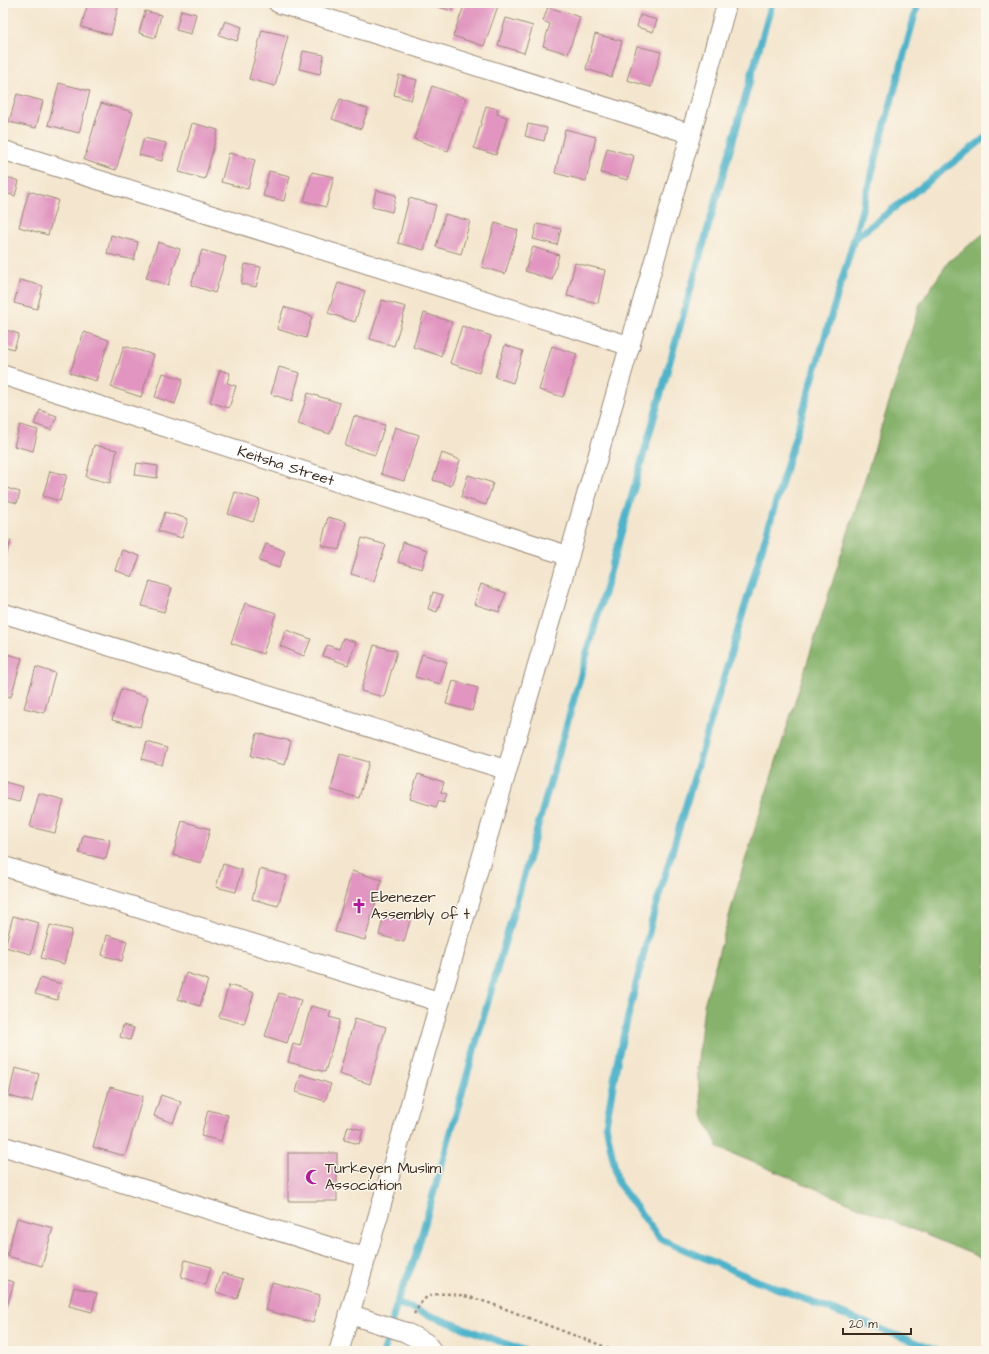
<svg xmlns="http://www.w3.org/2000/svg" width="989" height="1354" font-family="'Architects Daughter',sans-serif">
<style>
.forest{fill:#86b26c;stroke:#606e45}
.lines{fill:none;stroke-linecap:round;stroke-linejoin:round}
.stream{stroke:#4db4cb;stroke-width:7}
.building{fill:#e195c0}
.street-casing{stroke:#988876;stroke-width:21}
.path{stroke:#988876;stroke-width:2.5;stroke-dasharray:3 3;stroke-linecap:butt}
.street{stroke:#fff;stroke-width:19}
.labels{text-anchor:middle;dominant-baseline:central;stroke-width:3;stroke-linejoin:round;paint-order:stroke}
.street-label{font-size:15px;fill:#3b2a1e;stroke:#fbf7ec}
.poi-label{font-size:15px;fill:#3b2a1e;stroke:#fbf7ec;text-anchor:start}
</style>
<rect width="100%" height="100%" fill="#fbf7ec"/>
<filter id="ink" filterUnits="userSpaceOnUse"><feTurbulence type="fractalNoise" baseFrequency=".025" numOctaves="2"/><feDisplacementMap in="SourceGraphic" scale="8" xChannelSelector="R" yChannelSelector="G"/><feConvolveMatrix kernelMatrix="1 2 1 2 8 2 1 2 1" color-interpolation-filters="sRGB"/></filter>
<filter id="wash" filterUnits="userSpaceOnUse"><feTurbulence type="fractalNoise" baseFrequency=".012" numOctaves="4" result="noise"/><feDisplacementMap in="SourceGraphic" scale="16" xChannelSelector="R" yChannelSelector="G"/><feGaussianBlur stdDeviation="0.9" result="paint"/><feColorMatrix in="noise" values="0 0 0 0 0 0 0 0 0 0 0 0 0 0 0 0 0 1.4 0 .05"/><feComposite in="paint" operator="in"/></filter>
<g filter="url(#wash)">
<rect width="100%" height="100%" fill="#f4e6ce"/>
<path class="forest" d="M986,232V1260L719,1148L702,1114L697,1069L704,1005L743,867L920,304L949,261Z"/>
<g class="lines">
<g class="stream">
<path d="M918,3L854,239L653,916L618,1057L606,1125L618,1183L660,1239L758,1281L937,1351"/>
<path d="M854,239L986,137"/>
<path d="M402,1305L526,1351"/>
<path d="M384,1351L398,1299L415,1258L772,3"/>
</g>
</g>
<g id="blocks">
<g class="building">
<path d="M88,3H119L111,35L81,27Z"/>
<path d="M425,3H455L452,11Z"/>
<path d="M465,3H499L484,46L453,36Z"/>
<path d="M548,7L580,17L568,54L543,46L550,24L543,21Z"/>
<path d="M181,10L196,14L191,34L176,30Z"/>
<path d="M145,11L161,15L155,38L139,33Z"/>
<path d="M640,15L657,20L653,32L637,27Z"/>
<path d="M506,18L533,26L524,53L498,45Z"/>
<path d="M225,21L242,27L237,41L219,35Z"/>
<path d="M262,30L288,36L275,86L249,79Z"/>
<path d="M595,34L622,41L612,77L586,69Z"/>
<path d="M637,46L661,52L651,87L627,80Z"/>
<path d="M303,51L324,55L320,74L299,69Z"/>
<path d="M399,75L417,80L411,100L394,95Z"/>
<path d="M59,83L90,91L79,133L48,125Z"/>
<path d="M432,86L466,98L448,151L414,139Z"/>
<path d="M17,94L43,101L36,128L9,122Z"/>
<path d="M340,99L368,109L361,129L332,119Z"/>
<path d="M101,103L133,112L116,170L84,160Z"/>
<path d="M486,106L498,109L497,114L507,117L496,155L474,148Z"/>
<path d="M192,123L218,130L205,179L179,172Z"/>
<path d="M528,124L547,128L544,141L525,136Z"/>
<path d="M565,129L596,137L586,181L555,173Z"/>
<path d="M144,138L166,143L162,161L139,155Z"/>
<path d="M607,148L634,156L628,180L601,173Z"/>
<path d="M229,153L255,160L248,189L221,182Z"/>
<path d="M269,171L290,176L284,201L263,196Z"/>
<path d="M312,172L334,177L326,207L304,201Z"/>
<path d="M3,176L19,181L15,196L3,192Z"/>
<path d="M376,190L396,195L392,212L372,207Z"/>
<path d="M29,191L58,200L48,235L19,227Z"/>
<path d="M409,198L436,205L424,250L398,243Z"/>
<path d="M445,214L470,221L461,254L436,247Z"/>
<path d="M495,223L518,230L505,274L482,267Z"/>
<path d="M537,224L561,229L557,245L533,239Z"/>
<path d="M111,235L138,242L134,260L107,254Z"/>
<path d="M158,242L180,249L168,285L146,278Z"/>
<path d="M533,247L559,255L552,280L525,271Z"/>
<path d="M202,250L226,257L215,293L191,285Z"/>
<path d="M575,263L605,270L598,303L567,296Z"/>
<path d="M245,264L261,267L256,287L241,284Z"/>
<path d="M20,280L43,286L37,309L14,303Z"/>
<path d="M338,283L365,291L355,322L328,313Z"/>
<path d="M382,300L406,307L394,346L370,339Z"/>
<path d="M284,307L312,316L306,338L277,329Z"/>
<path d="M424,313L452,322L441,356L413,347Z"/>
<path d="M462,326L491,336L479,373L450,363Z"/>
<path d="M3,329L19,334L14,349L3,346Z"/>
<path d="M84,332L109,340L96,381L70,373Z"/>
<path d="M505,345L523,351L513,383L495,377Z"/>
<path d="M124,346L154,355L141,397L111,387Z"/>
<path d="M552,346L577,354L563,397L539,390Z"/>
<path d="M279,367L300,373L292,401L271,394Z"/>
<path d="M220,370L230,373L227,383L236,386L229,408L210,402Z"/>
<path d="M163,373L183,379L175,404L155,397Z"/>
<path d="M308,393L340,403L330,434L298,424Z"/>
<path d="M40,410L57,416L51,430L34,424Z"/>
<path d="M354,416L385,425L375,455L345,446Z"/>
<path d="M20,425L38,430L33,451L14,446Z"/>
<path d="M395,427L419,435L404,481L381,474Z"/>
<path d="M94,445L117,450L110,483L86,477Z"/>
<path d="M442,453L460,460L451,486L433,480Z"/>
<path d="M137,463L158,466L157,478L135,475Z"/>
<path d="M50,471L67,475L60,501L43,496Z"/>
<path d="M468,475L493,483L486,505L461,497Z"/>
<path d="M3,487L20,492L17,503L3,499Z"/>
<path d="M235,492L260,500L253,522L228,514Z"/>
<path d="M165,512L188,519L182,538L158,531Z"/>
<path d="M328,517L346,522L339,550L321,545Z"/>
<path d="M3,538L11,541L6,555L3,553Z"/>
<path d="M362,538L386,545L374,581L351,574Z"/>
<path d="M403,542L427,550L422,569L398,562Z"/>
<path d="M266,544L285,551L279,568L259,561Z"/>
<path d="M122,550L140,556L132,577L115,570Z"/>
<path d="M150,581L172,588L164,612L142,606Z"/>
<path d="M481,584L506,593L499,612L474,604Z"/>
<path d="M433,592L443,595L437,612L428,609Z"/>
<path d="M245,603L276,613L263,654L231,643Z"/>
<path d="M286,630L311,639L304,656L280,646Z"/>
<path d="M343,638L356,642L348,665L323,656L327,645L339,649Z"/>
<path d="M374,645L397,651L384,697L361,691Z"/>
<path d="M3,653L22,658L11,697L3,695Z"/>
<path d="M422,654L447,662L440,684L415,677Z"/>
<path d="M36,667L55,673L44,713L24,708Z"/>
<path d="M453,681L478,688L472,711L446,704Z"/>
<path d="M121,689L148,697L140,727L112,720Z"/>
<path d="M257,733L291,741L285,765L251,756Z"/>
<path d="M147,742L167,748L162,765L142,759Z"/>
<path d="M340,754L369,762L359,798L331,790Z"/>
<path d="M418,774L444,782L441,792L447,794L444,802L439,800L436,807L410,799Z"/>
<path d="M5,782L23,787L19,802L3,798Z"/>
<path d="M39,793L64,800L55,833L30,827Z"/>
<path d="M182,821L210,829L201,863L173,855Z"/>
<path d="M83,835L110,840L106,859L79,853Z"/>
<path d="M223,864L242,870L236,892L216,887Z"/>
<path d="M260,869L287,876L278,906L252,899Z"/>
<path d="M352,871L382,880L365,940L335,932Z"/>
<path d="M385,911L411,917L404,942L379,935Z"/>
<path d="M13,916L39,923L31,954L5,947Z"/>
<path d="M50,925L72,930L64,964L41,958Z"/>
<path d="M107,935L127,941L122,961L102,955Z"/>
<path d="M186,973L208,980L200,1006L178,999Z"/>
<path d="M40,978L62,984L57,1000L35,994Z"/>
<path d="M229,985L254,993L244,1024L219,1017Z"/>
<path d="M279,993L301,1000L287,1043L265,1036Z"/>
<path d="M311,1006L331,1011L329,1017L340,1020L325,1072L288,1062L293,1044L300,1046Z"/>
<path d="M355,1018L386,1027L370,1084L339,1074Z"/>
<path d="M123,1025L134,1028L130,1040L120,1037Z"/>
<path d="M15,1068L39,1074L32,1102L9,1096Z"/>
<path d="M301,1074L331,1084L325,1101L296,1092Z"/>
<path d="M110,1087L143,1096L125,1156L93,1147Z"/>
<path d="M161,1095L181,1102L173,1123L154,1116Z"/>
<path d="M208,1110L228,1115L221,1141L201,1136Z"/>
<path d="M348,1126L363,1130L359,1144L344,1140Z"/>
<rect x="288" y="1153" width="49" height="48"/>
<path d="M17,1218L53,1228L42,1266L7,1256Z"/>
<path d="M185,1260L211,1267L206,1285L181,1277Z"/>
<path d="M222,1273L243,1279L237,1299L216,1292Z"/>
<path d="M3,1279L14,1282L6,1310L3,1309Z"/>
<path d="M272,1282L320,1295L313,1323L265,1310Z"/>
<path d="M74,1287L97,1293L92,1312L69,1306Z"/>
</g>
</g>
</g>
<g filter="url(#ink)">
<use href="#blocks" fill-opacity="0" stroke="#988876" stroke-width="1"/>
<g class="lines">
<g class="street-casing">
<g id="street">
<path d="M278,3L691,134"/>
<path d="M3,150L630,346"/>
<path id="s1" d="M3,375L569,556"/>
<path d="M3,613L507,770"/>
<path d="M3,866L440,1002"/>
<path d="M3,1146L366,1258"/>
<path d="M349,1314L405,1332L426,1343L432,1351"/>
<path d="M339,1351L691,134L727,3"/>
</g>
</g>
<path class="path" d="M414,1314C418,1308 422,1298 430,1296C457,1286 512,1312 539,1322C565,1332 590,1341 616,1351"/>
<use href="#street" class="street"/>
</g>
</g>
<defs>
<g id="church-bare" transform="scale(1.2)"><path d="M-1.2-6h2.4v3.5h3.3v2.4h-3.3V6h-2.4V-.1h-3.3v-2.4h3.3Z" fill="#b5179e" stroke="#fbf7ec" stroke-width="2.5" paint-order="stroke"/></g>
<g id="mosque-bare" transform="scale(1.2)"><path d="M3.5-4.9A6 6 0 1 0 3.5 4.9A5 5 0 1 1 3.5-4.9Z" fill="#b5179e" stroke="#fbf7ec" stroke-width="2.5" paint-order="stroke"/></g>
</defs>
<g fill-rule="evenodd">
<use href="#church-bare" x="359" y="906"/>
<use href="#mosque-bare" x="313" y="1177"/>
</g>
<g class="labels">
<g class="street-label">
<text stroke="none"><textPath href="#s1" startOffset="297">Keitsha Street</textPath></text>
</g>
<g class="poi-label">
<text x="371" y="897">Ebenezer<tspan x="371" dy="17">Assembly of t</tspan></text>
<text x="325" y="1168">Turkeyen Muslim<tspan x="325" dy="17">Association</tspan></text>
</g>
</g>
<rect width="989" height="1354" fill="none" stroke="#fbf7ec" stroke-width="16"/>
<path d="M843 1328v6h68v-6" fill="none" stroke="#3b2a1e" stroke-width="2"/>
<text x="849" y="1328" font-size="12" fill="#3b2a1e" stroke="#fbf7ec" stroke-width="3" paint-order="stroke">20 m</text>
</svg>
